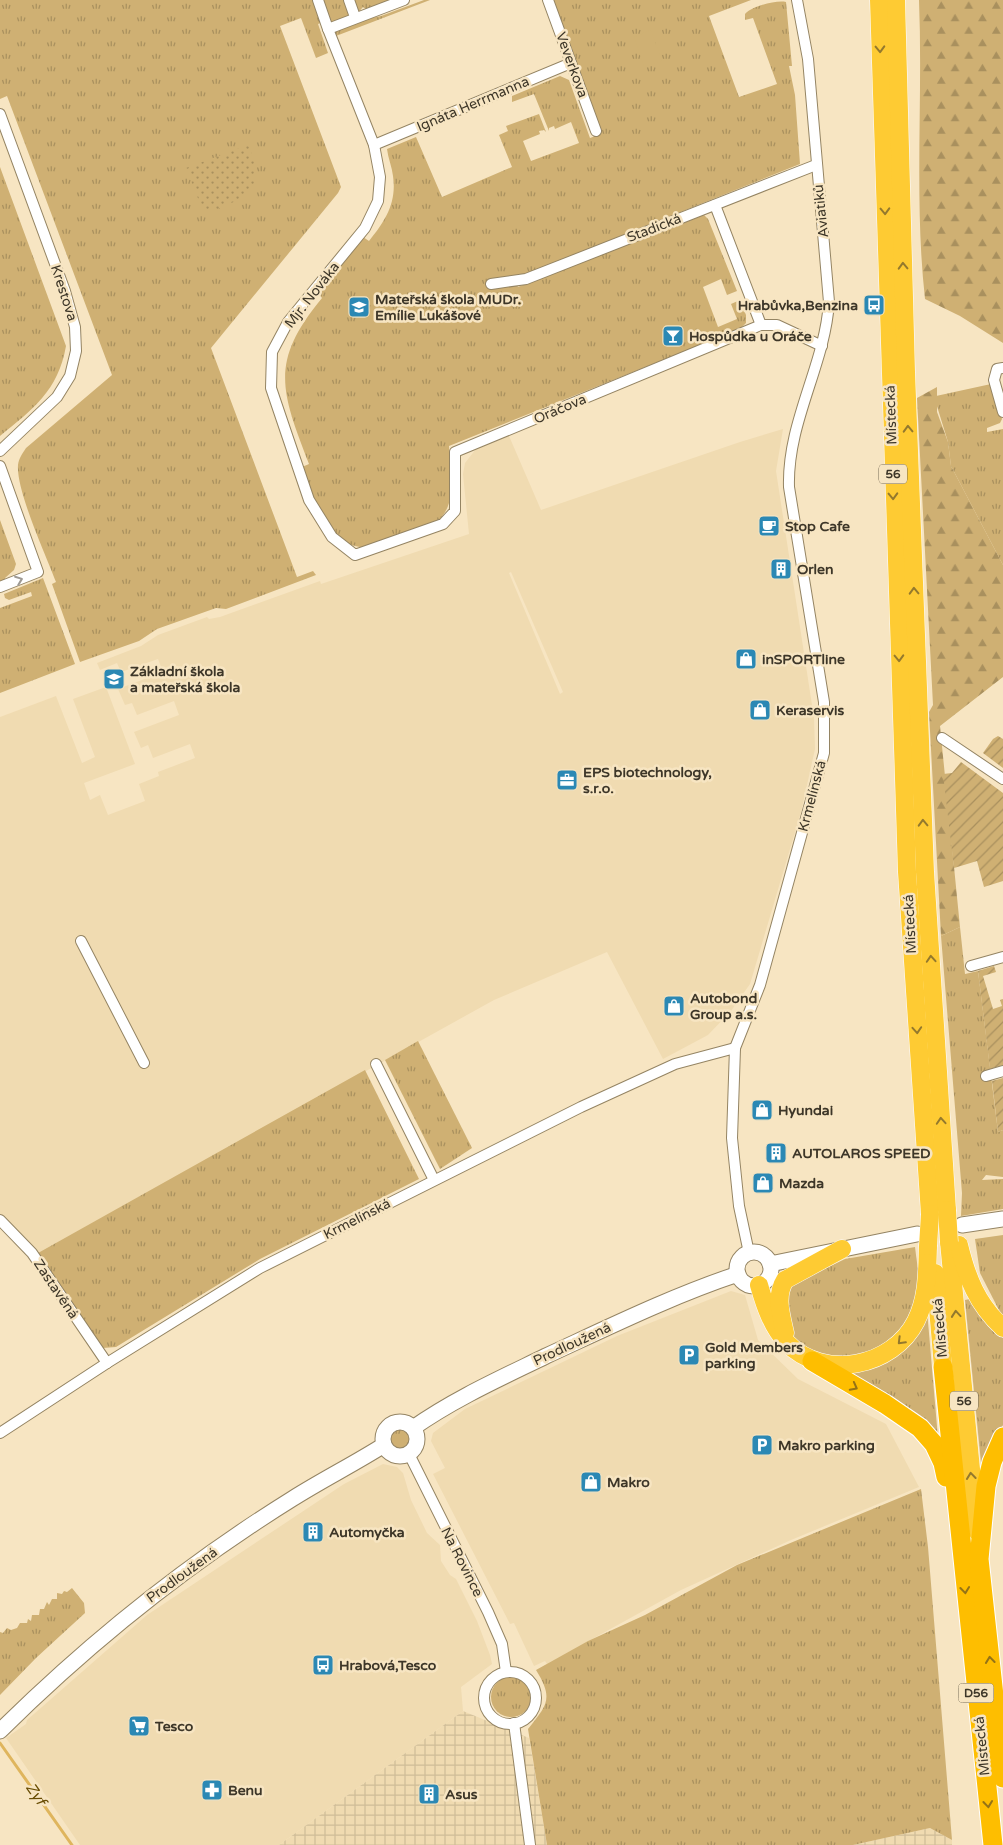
<svg xmlns="http://www.w3.org/2000/svg" width="1003" height="1845" font-family="'Varela Round',sans-serif">
<style>
.built{fill:#f0dbb1;fill-rule:evenodd}
.industrial{fill:url(#industrial-grid)}
.grass{fill:url(#grass-tufts)}
.forest{fill:url(#forest-firs)}
.park{fill:url(#park-dots)}
.garden{fill:url(#garden-furrows)}
.pitch{fill:#cfb073}
.lines{fill:none;stroke-linecap:round;stroke-linejoin:round}
.stream{stroke:#dfb55d;stroke-width:3}
.minor-casing{stroke:#948463;stroke-width:12}
.secondary-casing{stroke:#948463;stroke-width:17}
.trunk-casing{stroke:#fff;stroke-width:19}
.motorway-casing{stroke:#fff;stroke-width:21}
.minor{stroke:#fff;stroke-width:10}
.secondary{stroke:#fff;stroke-width:15}
.trunk{stroke:#fecb33;stroke-width:18}
.motorway{stroke:#febe00;stroke-width:19}
.trunk-bridge-casing{stroke:#fff;stroke-width:19;stroke-linecap:butt}
.trunk-bridge{stroke:#fecb33;stroke-width:18}
.oneway{stroke:#94792d}
.oneway2{stroke:#9e9a94}
.oneway3{stroke:#947316}
.labels{text-anchor:middle;dominant-baseline:central;stroke-width:5;stroke-linejoin:round;paint-order:stroke}
.shield{fill:#f7e5c2;stroke:#756a56;stroke-width:1}
.shield-label{font-size:12px;font-weight:bold;fill:#3d3628}
.street-label{font-size:14px;fill:#3d3628;stroke:#f7e5c2}
.poi-label{font-size:14px;font-weight:bold;fill:#3d3628;stroke:#f7e5c2;text-anchor:start}
.water-label{font-size:15px;font-style:italic;fill:#694d04;stroke:#f7e5c2}
</style>
<defs>
<pattern id="industrial-grid" width="8" height="8" patternUnits="userSpaceOnUse" patternTransform="scale(1.25)"><rect width="8" height="8" fill="#f0dbb1"/><path d="M0 4h8M4 0v8" fill="none" stroke="#cfbd98"/></pattern>
<pattern id="grass-tufts" width="24" height="20" patternUnits="userSpaceOnUse" patternTransform="scale(1.25)"><rect width="24" height="20" fill="#cfb073"/><path d="M3 7l-1-3M5 7V3M7 7l1-3M15 17l-1-3M17 17v-4M19 17l1-3" fill="none" stroke="#a9905e"/></pattern>
<pattern id="forest-firs" width="22" height="20" patternUnits="userSpaceOnUse" patternTransform="scale(1.25)"><rect width="22" height="20" fill="#cfb073"/><path d="M5 1l3.5 6h-7zM16 11l3.5 6h-7z" fill="#a9905e"/></pattern>
<pattern id="park-dots" width="8" height="8" patternUnits="userSpaceOnUse" patternTransform="scale(1.25)"><rect width="8" height="8" fill="#cfb073"/><path d="M2 2h.1M6 6h.1" fill="none" stroke="#a9905e" stroke-width="1.8" stroke-linecap="round"/></pattern>
<pattern id="garden-furrows" width="10" height="10" patternUnits="userSpaceOnUse" patternTransform="scale(1.25)"><rect width="10" height="10" fill="#cfb073"/><path d="M-1 1l2-2M0 10L10 0M9 11l2-2" fill="none" stroke="#a9905e"/></pattern>
</defs>
<rect width="100%" height="100%" fill="#f7e5c2"/>
<g class="built">
<path d="M783,429L776,471L814,718L815,749L801,812L750,984L731,1011L708,1035L663,1059L607,952L494,1000L38,1253L0,1216V717L56,696L82,763L95,757L73,699L106,687L135,764L84,783L90,800L100,795L108,815L145,801L139,784L159,776L158,772L195,758L190,744L153,758L148,745L141,748L134,732L179,715L174,701L137,715L132,703L125,705L118,689L163,672L158,659L121,672L117,663L100,670L97,663L141,646L158,635L207,617L209,619L220,617L320,581L321,584L469,534L463,474L465,463L476,449L509,436L541,510L740,442ZM511,572L563,692L560,694L509,573Z"/>
<path d="M731,1291L745,1295L758,1340L798,1379L886,1424L919,1487L791,1540L681,1590L547,1664L545,1661L534,1666L514,1623L510,1624L433,1474L445,1468L431,1441L433,1433L465,1409L617,1336Z"/>
<path d="M383,1464L397,1467L403,1473L411,1500L427,1533L440,1545L441,1561L450,1575L456,1579L477,1621L490,1655L492,1664L461,1687L463,1711L279,1845H80L6,1738L26,1724L27,1720L147,1615L344,1484Z"/>
</g>
<g class="industrial">
<path d="M463,1711L529,1738L547,1845H279Z"/>
<path d="M930,1828L952,1840V1845H853Z"/>
</g>
<g class="grass">
<path d="M0,0H398L367,10L363,7L350,22L381,16L424,0H430L336,36L330,19L318,24L328,53L316,58L301,18L280,26L341,187L338,193L211,348L297,577L313,571L316,575L226,609L216,608L157,629L139,641L80,662L52,584L56,582C46,555 16,491 18,465C19,458 22,454 26,448L112,375L7,96L0,99Z"/>
<path d="M553,0H751L709,16L739,97L777,84L753,18L745,20V14C752,6 776,0 786,2L792,66H789L795,95L800,164L514,279L518,287L675,224L676,226L704,215L708,219L737,291L727,295L721,279L703,287L718,327L737,319L731,304L740,300L746,315V323L740,329L449,446C450,473 459,503 436,523L367,547C329,550 313,496 302,467L309,464C281,391 269,362 322,298L318,293L363,237L369,241C385,221 397,203 393,176C392,167 388,158 387,149L416,137L442,197L512,167L499,135L508,131L506,126L539,114L546,132L544,130L539,131L540,134L523,141L531,161L579,143L571,122L555,129L554,126L549,128V131L534,94L512,102V96L560,76L569,80L590,138L601,134Z"/>
<path d="M0,167L66,346C58,391 33,409 0,436Z"/>
<path d="M991,384L1002,419L1000,423L987,428V432L1003,429V565L951,466L948,442L936,403V396Z"/>
<path d="M0,520L16,564L14,570L5,578V582L0,584Z"/>
<path d="M43,578L75,664L0,693V608L32,596L31,592L9,600L5,598L4,594Z"/>
<path d="M960,927L965,974L978,971L998,1132L1003,1130V1177L986,1175L982,1180L1003,1179V1209L961,1216L962,1193L941,936Z"/>
<path d="M418,1041L472,1148L440,1169L385,1060Z"/>
<path d="M365,1070L419,1179L260,1259L116,1347L103,1348L38,1253Z"/>
<path d="M1003,1235V1318L980,1273L975,1239Z"/>
<path d="M915,1247L920,1286L910,1325L882,1351L826,1360L797,1342L792,1333L786,1299L788,1289L795,1283L845,1259Z"/>
<path d="M970,1299L991,1327L1003,1338V1425L994,1442L982,1473L965,1300Z"/>
<path d="M927,1310L938,1438L847,1374Z"/>
<circle cx="400" cy="1439" r="10"/>
<path d="M921,1489L928,1547L952,1840L930,1828L853,1845H547L528,1729C547,1705 554,1699 536,1670L588,1641L645,1615L737,1565Z"/>
<path d="M72,1588L84,1603L85,1613L36,1658L0,1695V1632L3,1633L7,1628L11,1630L17,1628L20,1623H27L28,1619L31,1621L32,1615H39L40,1609H44L47,1602L49,1605L52,1599H57V1593L62,1594L64,1591L67,1592Z"/>
<circle cx="511" cy="1697" r="20"/>
</g>
<g class="forest">
<path d="M919,0H1003V343L960,316L925,299C914,200 923,100 919,0Z"/>
<path d="M937,387V412L948,442L951,466L1003,565V677L940,726L960,927L941,936L929,712L933,705L917,398Z"/>
</g>
<path class="park" d="M248,145C261,174 261,191 229,204C220,208 213,212 203,211L186,168Z"/>
<g class="garden">
<path d="M998,736L1003,739V768L983,753L993,739Z"/>
<path d="M961,762L1003,793V881L984,887L977,861L954,868L943,774L952,773Z"/>
<path d="M994,966L996,972L983,976L993,1009L1002,1006L1000,1000L1003,999V1065L990,1069L978,971Z"/>
<path d="M1003,1078V1130L998,1132L992,1081Z"/>
</g>
<path class="pitch" d="M651,30L662,61L644,67L634,37Z"/>
<g class="lines">
<path class="stream" d="M0,1743L72,1845"/>
<g class="minor-casing">
<g id="minor">
<path d="M318,0L328,29"/>
<path d="M349,0L355,17"/>
<path d="M404,0L328,29L374,145L380,177L378,201L365,228L288,322L272,352L271,388L309,500L332,537L355,555L443,524L455,511V452L761,325H777L822,346"/>
<path d="M548,0L596,131"/>
<path d="M0,114L65,291L75,327L76,351L70,376L57,397L0,451"/>
<path d="M374,145L571,63"/>
<path d="M715,205L761,325"/>
<path d="M491,284L526,279L816,165"/>
<path d="M1003,368L997,369L994,380L1003,412"/>
<path d="M0,466L38,572L0,587"/>
<path d="M942,738L1003,779"/>
<path d="M81,941L144,1063"/>
<path d="M971,966L1003,957"/>
<path d="M735,1048L760,985L824,753V702L789,487C787,422 825,365 829,302L808,59L797,0"/>
<path d="M376,1064L434,1180"/>
<path d="M986,1076L1003,1071"/>
<path d="M0,1220L32,1253L107,1363"/>
<path d="M0,1433L107,1363L260,1268L581,1107L675,1064L735,1048L732,1138L739,1206L749,1253"/>
<path d="M409,1454L488,1612L502,1644L506,1672"/>
<circle cx="510" cy="1698" r="26"/>
<path d="M514,1723L530,1845"/>
</g>
</g>
<g class="secondary-casing">
<g id="secondary">
<path d="M962,1225L1003,1219"/>
<circle cx="754" cy="1269" r="17"/>
<path d="M770,1264L917,1234"/>
<circle cx="400" cy="1439" r="17"/>
<path d="M413,1428C454,1399 501,1378 546,1356C609,1327 672,1296 738,1274"/>
<path d="M0,1731C89,1643 186,1565 292,1499C322,1480 354,1464 384,1445"/>
</g>
</g>
<g class="trunk-casing">
<g id="trunk">
<path d="M879,0L907,872L930,1214"/>
<path d="M896,0L906,372L925,872L947,1210"/>
<path d="M949,1242L977,1531"/>
<path d="M959,1245C967,1278 977,1304 1003,1328"/>
<path d="M935,1273L943,1367"/>
<path d="M759,1285C765,1306 772,1327 787,1343C824,1381 893,1367 916,1321C928,1297 927,1271 928,1246"/>
<path d="M785,1333C781,1315 775,1296 785,1280L842,1249"/>
</g>
</g>
<g class="motorway-casing">
<g id="motorway">
<path d="M812,1361L885,1404L920,1428L934,1444L943,1463L946,1477"/>
<path d="M943,1367L993,1845"/>
<path d="M1003,1437L992,1462L986,1486L979,1559L1003,1778"/>
</g>
</g>
<use href="#minor" class="minor"/>
<use href="#secondary" class="secondary"/>
<use href="#trunk" class="trunk"/>
<use href="#motorway" class="motorway"/>
<g class="trunk-bridge-casing">
<g id="trunk-bridge">
<path d="M947,1210L949,1242"/>
<path d="M928,1246L930,1214"/>
</g>
</g>
<use href="#trunk-bridge" class="trunk-bridge"/>
</g>
<defs><path id="oneway-chevron" d="M-2-3.5L2.5 0L-2 3.5" fill="none" stroke-width="1.6" stroke-linecap="round" stroke-linejoin="round" transform="scale(1.25)"/></defs>
<g class="oneway">
<use href="#oneway-chevron" transform="translate(880 49) rotate(88)"/>
<use href="#oneway-chevron" transform="translate(885 211) rotate(88)"/>
<use href="#oneway-chevron" transform="translate(903 266) rotate(-92)"/>
<use href="#oneway-chevron" transform="translate(908 429) rotate(-92)"/>
<use href="#oneway-chevron" transform="translate(893 496) rotate(88)"/>
<use href="#oneway-chevron" transform="translate(914 591) rotate(-92)"/>
<use href="#oneway-chevron" transform="translate(899 658) rotate(88)"/>
<use href="#oneway-chevron" transform="translate(923 823) rotate(-92)"/>
<use href="#oneway-chevron" transform="translate(931 959) rotate(-94)"/>
<use href="#oneway-chevron" transform="translate(917 1030) rotate(86)"/>
<use href="#oneway-chevron" transform="translate(941 1121) rotate(-94)"/>
<use href="#oneway-chevron" transform="translate(956 1314) rotate(-95)"/>
<use href="#oneway-chevron" transform="translate(901 1341) rotate(135)"/>
<use href="#oneway-chevron" transform="translate(971 1476) rotate(-96)"/>
</g>
<use class="oneway2" href="#oneway-chevron" transform="translate(19 580) rotate(-21)"/>
<g class="oneway3">
<use href="#oneway-chevron" transform="translate(854 1387) rotate(28)"/>
<use href="#oneway-chevron" transform="translate(965 1590) rotate(84)"/>
<use href="#oneway-chevron" transform="translate(990 1660) rotate(-96)"/>
<use href="#oneway-chevron" transform="translate(988 1804) rotate(84)"/>
</g>
<defs>
<g id="bus-square" transform="scale(1.125)"><rect x="-9" y="-9" width="18" height="18" rx="4" fill="#2b88b4" stroke="#f7e5c2"/><path d="M-5-6H5V4H4V6H2V4H-2V6H-4V4H-5ZM-3.5-4V0h7V-4ZM-3.5 1.2v1.5H-2V1.2ZM2 1.2v1.5H3.5V1.2Z" fill="#fff"/></g>
<g id="school-square" transform="scale(1.125)"><rect x="-9" y="-9" width="18" height="18" rx="4" fill="#2b88b4" stroke="#f7e5c2"/><path d="M0-5L7-2L0 1L-7-2ZM-4 1L0 2.5L4 1V4Q0 6-4 4Z" fill="#fff"/></g>
<g id="bar-square" transform="scale(1.125)"><rect x="-9" y="-9" width="18" height="18" rx="4" fill="#2b88b4" stroke="#f7e5c2"/><path d="M-6-5H6L.8 .8V4.5H3.5V6h-7V4.5H-.8V.8Z" fill="#fff"/></g>
<g id="cafe-square" transform="scale(1.125)"><rect x="-9" y="-9" width="18" height="18" rx="4" fill="#2b88b4" stroke="#f7e5c2"/><path d="M-5.5-4.5H6V0H3Q3 3.5 0 3.5H-2.5Q-5.5 3.5-5.5 0ZM3-3.2v2h1.7v-2ZM-6 4.5H4V6H-6Z" fill="#fff"/></g>
<g id="building-square" transform="scale(1.125)"><rect x="-9" y="-9" width="18" height="18" rx="4" fill="#2b88b4" stroke="#f7e5c2"/><path d="M-4-6H4V6H1V3H-1V6H-4ZM-2.5-4.3h1.7v1.8h-1.7ZM.8-4.3h1.7v1.8H.8ZM-2.5-1h1.7V.8h-1.7ZM.8-1h1.7V.8H.8Z" fill="#fff"/></g>
<g id="shop-square" transform="scale(1.125)"><rect x="-9" y="-9" width="18" height="18" rx="4" fill="#2b88b4" stroke="#f7e5c2"/><path d="M-5-2.5h2.3a2.7 3.5 0 0 1 5.4 0H5L5.5 6h-11ZM-1.5-2.5h3a1.5 2.3 0 0 0-3 0Z" fill="#fff"/></g>
<g id="office-square" transform="scale(1.125)"><rect x="-9" y="-9" width="18" height="18" rx="4" fill="#2b88b4" stroke="#f7e5c2"/><path d="M-6-3h4V-5.5h4V-3h4V5H-6ZM-1-4.5V-3h2v-1.5ZM-6 0V1H6V0Z" fill="#fff"/></g>
<g id="parking-square" transform="scale(1.125)"><rect x="-9" y="-9" width="18" height="18" rx="4" fill="#2b88b4" stroke="#f7e5c2"/><path d="M-3.5-5.5H1a3.5 3.5 0 0 1 0 7H-1V5.5H-3.5ZM-1-3.4V-.6H.8a1.4 1.4 0 0 0 0-2.8Z" fill="#fff"/></g>
<g id="supermarket-square" transform="scale(1.125)"><rect x="-9" y="-9" width="18" height="18" rx="4" fill="#2b88b4" stroke="#f7e5c2"/><path d="M-6-5.5h2.5l.6 2H6L4.5 2H-2.5L-4.4-4H-6ZM-1.5 3.2a1.3 1.3 0 1 0 .1 0ZM3 3.2a1.3 1.3 0 1 0 .1 0Z" fill="#fff"/></g>
<g id="pharmacy-square" transform="scale(1.125)"><rect x="-9" y="-9" width="18" height="18" rx="4" fill="#2b88b4" stroke="#f7e5c2"/><path d="M-2-6h4v4h4v4h-4v4h-4v-4h-4v-4h4Z" fill="#fff"/></g>
</defs>
<g fill-rule="evenodd">
<use href="#bus-square" x="874" y="305"/>
<use href="#school-square" x="359" y="307"/>
<use href="#bar-square" x="673" y="336"/>
<use href="#cafe-square" x="769" y="526"/>
<use href="#building-square" x="781" y="569"/>
<use href="#shop-square" x="746" y="659"/>
<use href="#school-square" x="114" y="679"/>
<use href="#shop-square" x="760" y="710"/>
<use href="#office-square" x="567" y="780"/>
<use href="#shop-square" x="674" y="1006"/>
<use href="#shop-square" x="762" y="1110"/>
<use href="#building-square" x="776" y="1153"/>
<use href="#shop-square" x="763" y="1183"/>
<use href="#parking-square" x="689" y="1355"/>
<use href="#parking-square" x="762" y="1445"/>
<use href="#shop-square" x="591" y="1482"/>
<use href="#building-square" x="313" y="1532"/>
<use href="#bus-square" x="323" y="1665"/>
<use href="#supermarket-square" x="139" y="1726"/>
<use href="#pharmacy-square" x="212" y="1790"/>
<use href="#building-square" x="429" y="1794"/>
</g>
<g class="labels">
<g class="shield">
<rect x="879" y="464.5" width="28" height="19" rx="4"/>
<rect x="950" y="1391.5" width="28" height="19" rx="4"/>
<rect x="958.5" y="1683.5" width="35" height="19" rx="4"/>
</g>
<g class="shield-label">
<text x="893" y="474">56</text>
<text x="964" y="1401">56</text>
<text x="976" y="1693">D56</text>
</g>
<g class="street-label">
<text transform="translate(572 65) rotate(70)">Veverkova</text>
<text transform="translate(473 104) rotate(-23)">Ignáta Herrmanna</text>
<text transform="translate(821 211) rotate(-96)">Aviatiků</text>
<text transform="translate(654 228) rotate(-21)">Stadická</text>
<text transform="translate(64 293) rotate(72)">Krestova</text>
<text transform="translate(312 295) rotate(-52)">Mjr. Nováka</text>
<text transform="translate(560 409) rotate(-23)">Oráčova</text>
<text transform="translate(891 415) rotate(-92)">Místecká</text>
<text transform="translate(812 796) rotate(-75)">Krmelínská</text>
<text transform="translate(910 924) rotate(-93)">Místecká</text>
<text transform="translate(357 1219) rotate(-27)">Krmelínská</text>
<text transform="translate(56 1289) rotate(56)">Zastavěná</text>
<text transform="translate(940 1328) rotate(-95)">Místecká</text>
<text transform="translate(572 1344) rotate(-25)">Prodloužená</text>
<text transform="translate(462 1562) rotate(63)">Na Rovince</text>
<text transform="translate(182 1575) rotate(-36)">Prodloužená</text>
<text transform="translate(982 1746) rotate(-96)">Místecká</text>
</g>
<g class="poi-label">
<text x="375" y="299">Mateřská škola MUDr.<tspan x="375" dy="16">Emílie Lukášové</tspan></text>
<text x="858" y="305" text-anchor="end">Hrabůvka,Benzina</text>
<text x="689" y="336">Hospůdka u Oráče</text>
<text x="785" y="526">Stop Cafe</text>
<text x="797" y="569">Orlen</text>
<text x="762" y="659">inSPORTline</text>
<text x="130" y="671">Základní škola<tspan x="130" dy="16">a mateřská škola</tspan></text>
<text x="776" y="710">Keraservis</text>
<text x="583" y="772">EPS biotechnology,<tspan x="583" dy="16">s.r.o.</tspan></text>
<text x="690" y="998">Autobond<tspan x="690" dy="16">Group a.s.</tspan></text>
<text x="778" y="1110">Hyundai</text>
<text x="792" y="1153">AUTOLAROS SPEED</text>
<text x="779" y="1183">Mazda</text>
<text x="705" y="1347">Gold Members<tspan x="705" dy="16">parking</tspan></text>
<text x="778" y="1445">Makro parking</text>
<text x="607" y="1482">Makro</text>
<text x="329" y="1532">Automyčka</text>
<text x="339" y="1665">Hrabová,Tesco</text>
<text x="155" y="1726">Tesco</text>
<text x="228" y="1790">Benu</text>
<text x="445" y="1794">Asus</text>
</g>
<g class="water-label">
<text transform="translate(36 1794) rotate(55)">Zyf</text>
</g>
</g>
</svg>
